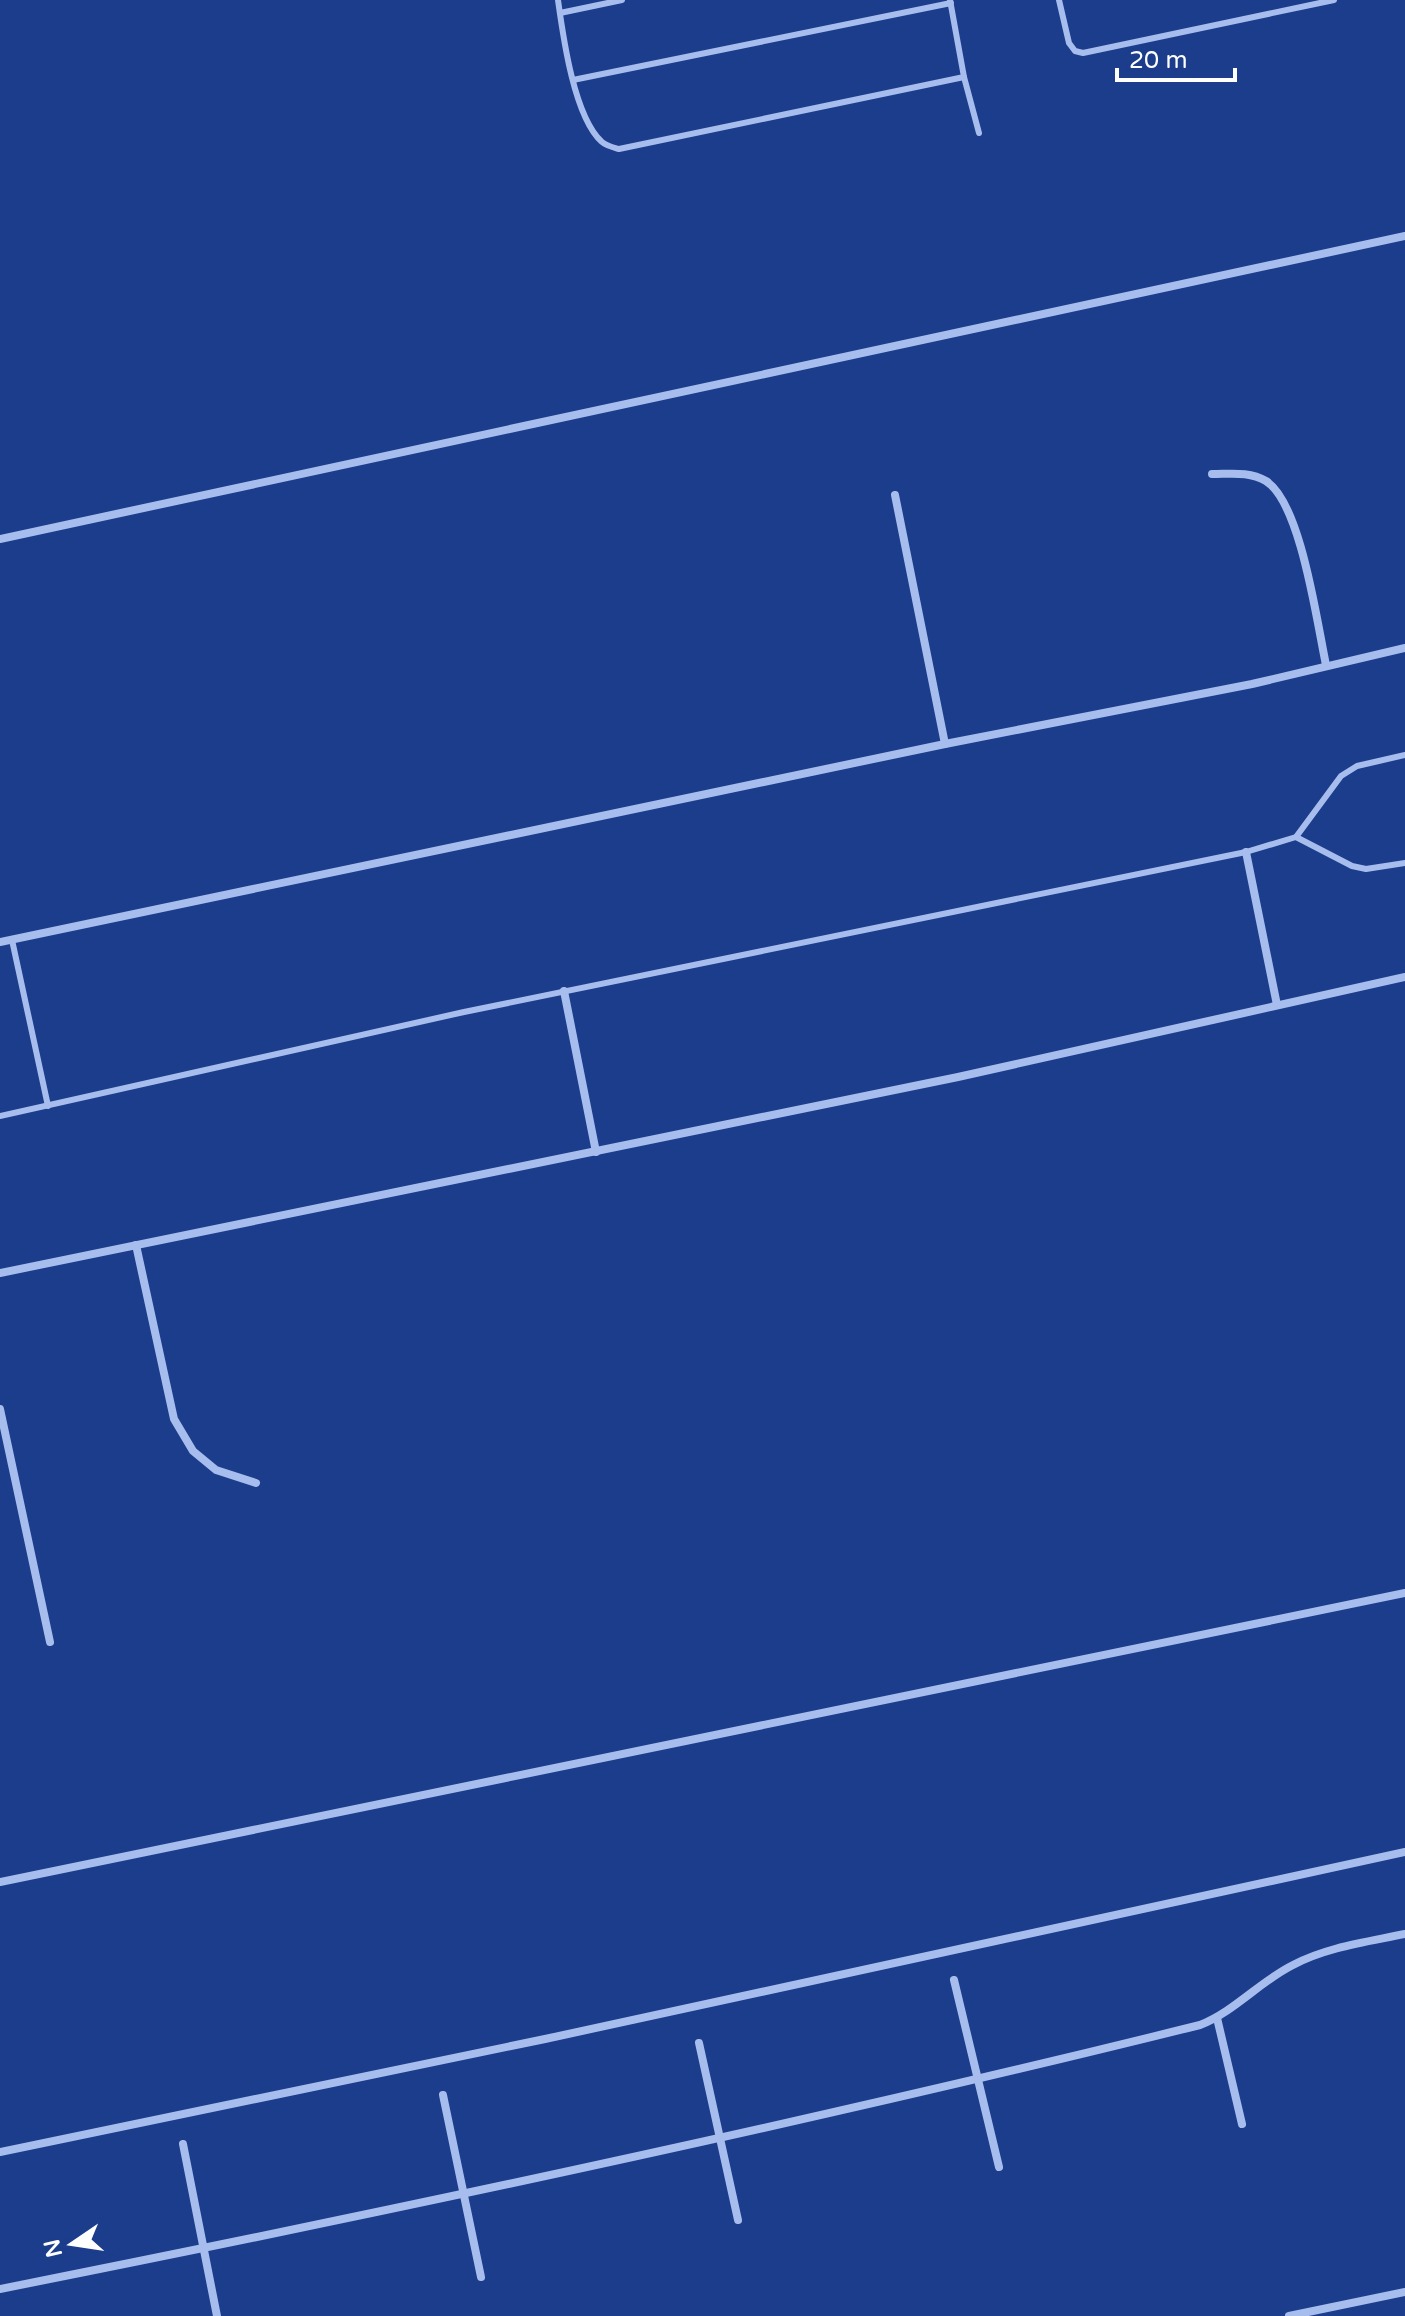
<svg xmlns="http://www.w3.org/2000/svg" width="1405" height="2316" font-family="'Varela Round',sans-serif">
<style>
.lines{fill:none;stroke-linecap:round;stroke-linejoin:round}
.lane{stroke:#a6bded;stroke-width:6}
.street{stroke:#a6bded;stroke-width:8}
</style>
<rect width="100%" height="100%" fill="#1b3d8b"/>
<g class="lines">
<g class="lane">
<path d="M558,0C563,36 574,117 602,142C607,146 612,147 619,149L964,77L950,0"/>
<path d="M1059,0L1069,43L1075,51L1083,53L1334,0"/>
<path d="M560,13L622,0"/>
<path d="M964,77L979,133"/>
<path d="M573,80L951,3"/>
<path d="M1296,837L1341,776L1357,766L1405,755"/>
<path d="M12,940L48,1106"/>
<path d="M0,1116L464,1012L1246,852L1296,837L1352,866L1366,869L1405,863"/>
</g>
<g class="street">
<path d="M1212,474C1231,474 1249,471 1266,481C1301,503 1317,623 1326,665"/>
<path d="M895,495L945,744"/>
<path d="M0,539L1405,236"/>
<path d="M1246,852L1277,1005"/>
<path d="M0,942L945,744L1252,684L1405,648"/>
<path d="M564,991L596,1152"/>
<path d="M136,1245L174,1419L193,1451L216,1470L256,1483"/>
<path d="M0,1273L958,1077L1405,977"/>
<path d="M0,1409L50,1642"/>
<path d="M0,1882L1405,1593"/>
<path d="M954,1980L999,2167"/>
<path d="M1217,2018L1242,2124"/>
<path d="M699,2043L738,2220"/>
<path d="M443,2095L481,2277"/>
<path d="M183,2144L217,2316"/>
<path d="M0,2152L545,2039L1405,1852"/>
<path d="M0,2289C402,2209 802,2124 1200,2025C1235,2011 1259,1982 1293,1965C1327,1947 1367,1942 1405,1934"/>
<path d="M1289,2316L1405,2292"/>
</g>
</g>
<g transform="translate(72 2244) rotate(257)" stroke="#1b3d8b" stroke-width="6" paint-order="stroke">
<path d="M0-6L14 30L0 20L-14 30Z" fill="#ffffff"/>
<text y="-12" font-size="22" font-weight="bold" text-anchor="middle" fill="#ffffff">N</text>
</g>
<path d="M1117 68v12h118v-12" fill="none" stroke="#ffffff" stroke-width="4"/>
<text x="1129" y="68" font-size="24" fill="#ffffff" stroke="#1b3d8b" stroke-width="6" paint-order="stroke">20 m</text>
</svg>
